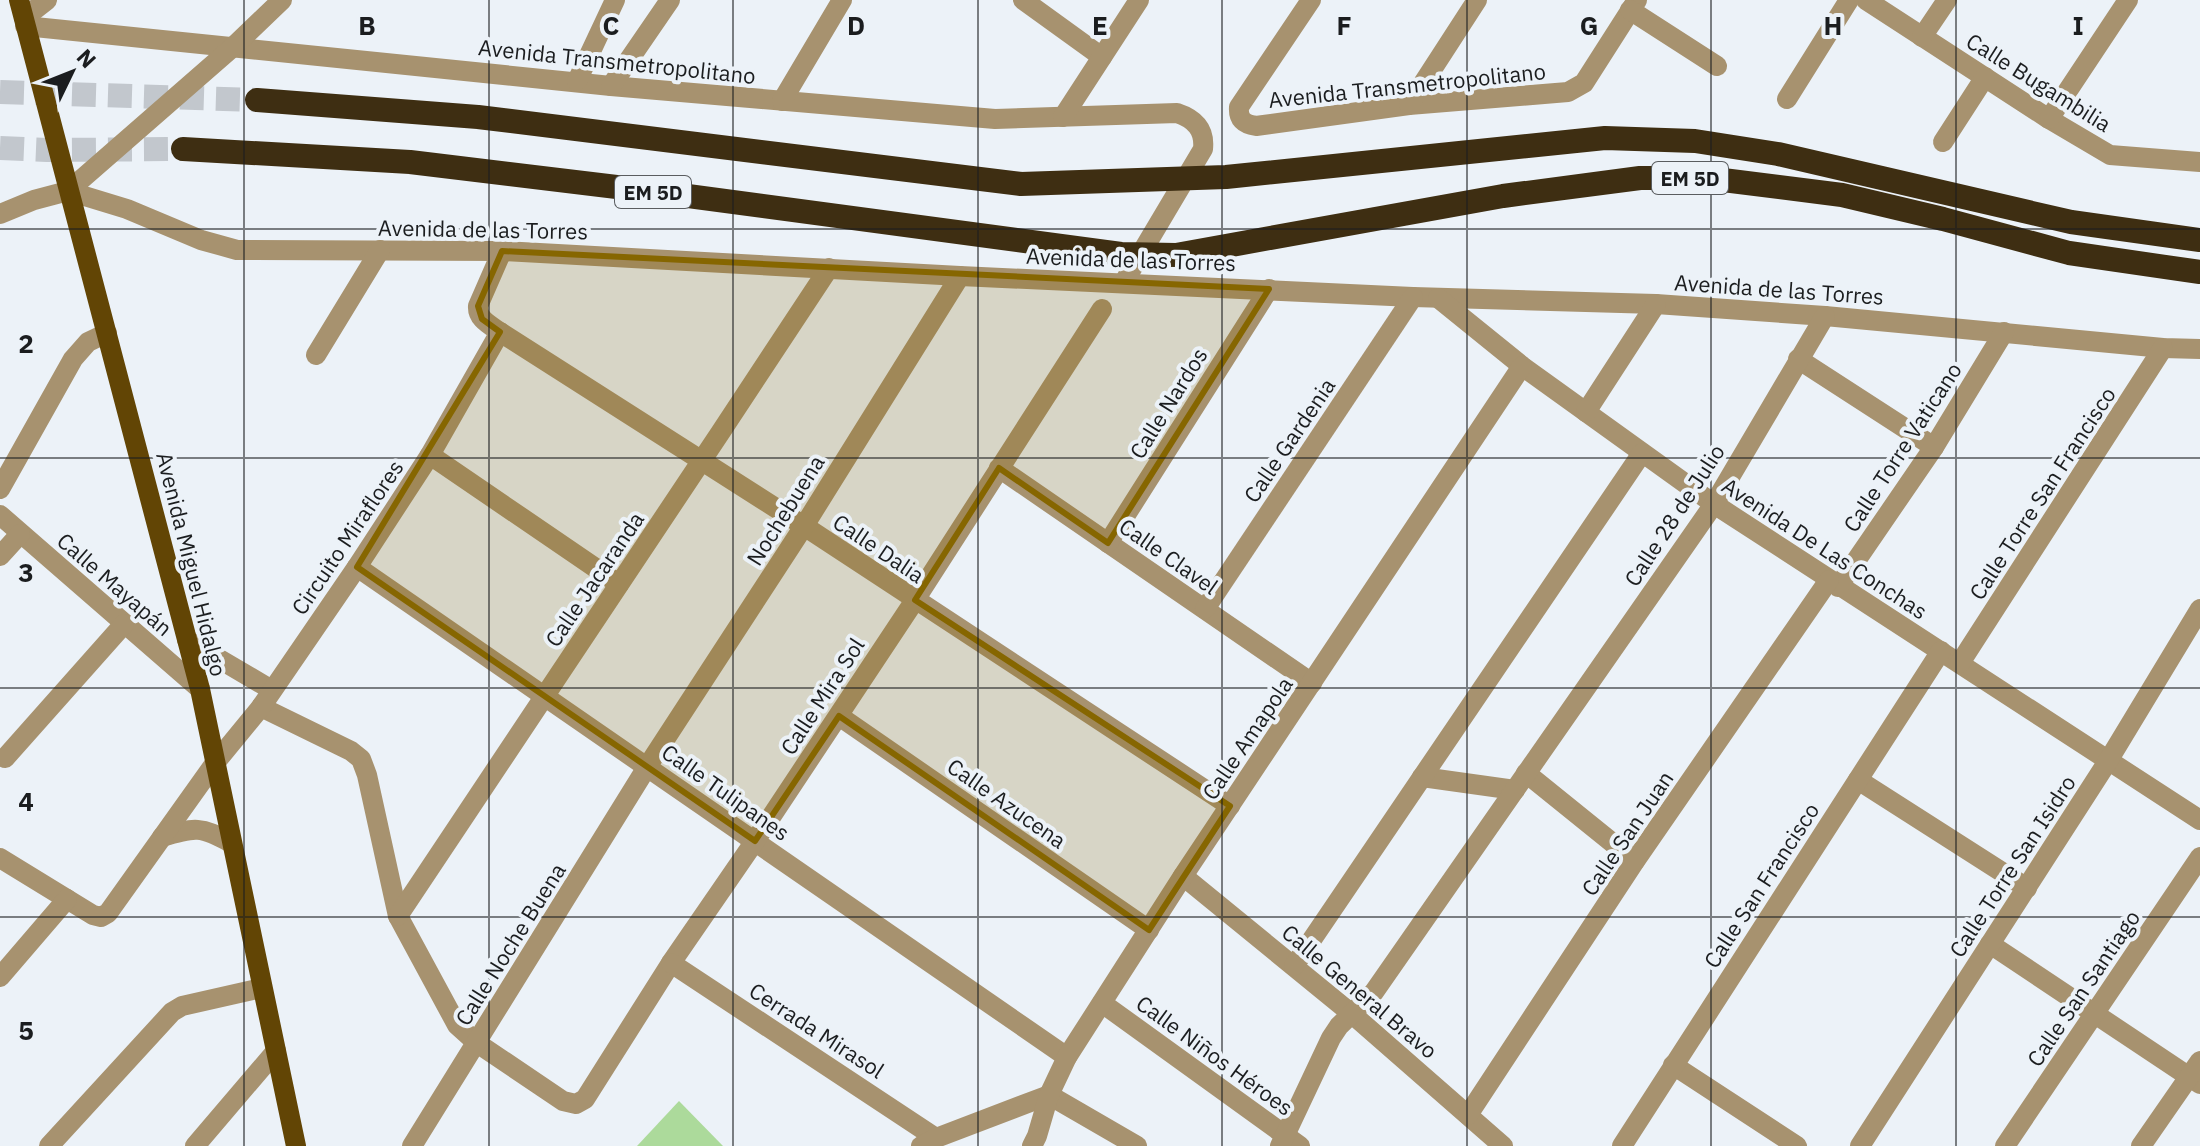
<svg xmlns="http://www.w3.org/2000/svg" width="2200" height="1146" font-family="'IBM Plex Sans',sans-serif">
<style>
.green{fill:#acda9b}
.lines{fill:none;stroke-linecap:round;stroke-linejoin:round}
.highway-tunnel{stroke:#c2c7cd;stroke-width:24;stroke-dasharray:24 12;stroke-linecap:butt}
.minor{stroke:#a7926f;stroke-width:20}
.major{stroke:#624505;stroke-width:20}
.highway{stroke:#3e2e12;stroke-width:24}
.marked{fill:#866600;fill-opacity:0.2;stroke:#866600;stroke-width:6;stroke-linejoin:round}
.grid{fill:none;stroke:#1b1d1f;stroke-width:2;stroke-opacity:0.55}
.labels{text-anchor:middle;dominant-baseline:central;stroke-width:8;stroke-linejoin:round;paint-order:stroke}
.shield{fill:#ecf2f8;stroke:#5a5d60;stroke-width:2}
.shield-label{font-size:20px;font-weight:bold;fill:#1b1d1f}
.street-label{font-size:22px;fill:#1b1d1f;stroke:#ecf2f8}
.grid-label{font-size:26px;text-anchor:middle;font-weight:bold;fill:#1b1d1f;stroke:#ecf2f8;stroke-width:8;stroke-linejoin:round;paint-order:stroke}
</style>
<rect width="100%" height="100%" fill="#ecf2f8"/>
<path class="green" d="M679,1101L723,1146H637Z"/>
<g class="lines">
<g class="highway-tunnel">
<path d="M0,92L257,100"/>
<path d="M0,148L47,150L183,149"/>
</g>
<g class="minor">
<path d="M1023,0L1102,57"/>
<path d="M1311,0L1239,107C1238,120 1244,124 1256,126L1409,105L1568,92L1584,83L1637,0"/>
<path d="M1866,0L2049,119L2110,155L2200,162"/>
<path d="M1630,10L1717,66"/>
<path d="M24,18L47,0"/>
<path d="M25,26L611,86L995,119L1177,113C1195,119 1205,130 1203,149L1124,282"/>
<path d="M1922,37L1947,0"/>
<path d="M577,81L615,0"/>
<path d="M611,86L670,0"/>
<path d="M1787,99L1849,0"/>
<path d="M782,101L842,0"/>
<path d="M1409,105L1477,0"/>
<path d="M1063,117L1139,0"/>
<path d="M2049,119L2128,0"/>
<path d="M1943,142L1985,77"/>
<path d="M68,191L233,47L282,0"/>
<path d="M0,214L34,200L68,191L127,209L201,240L237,250L502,251L960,276L1413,297L1656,304L1825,316L2163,348L2200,349"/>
<path d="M1438,298L1522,366L1714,504L2200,820"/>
<path d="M500,332L804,526L1230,806"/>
<path d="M316,355L380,250"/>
<path d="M1798,359L1934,447"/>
<path d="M1586,412L1656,304"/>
<path d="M430,455L619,584"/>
<path d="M999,468L1312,683"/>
<path d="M0,489L73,359L88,342L107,333"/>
<path d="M0,515L200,689"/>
<path d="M1108,543L1269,289"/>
<path d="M0,556L20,534"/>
<path d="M357,567L1067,1057"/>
<path d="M1838,587L1934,447L2004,332"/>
<path d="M1205,609L1413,297"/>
<path d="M187,640L272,690"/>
<path d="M1960,663L2163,348"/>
<path d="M261,707L351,751L361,759L367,775L398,916L457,1025L477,1043L563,1101L576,1104L585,1099L671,963L755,841L915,600L1102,309"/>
<path d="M839,716L1149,930"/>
<path d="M5,758L124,624"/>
<path d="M1526,773L1635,861"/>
<path d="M1422,777L1515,790"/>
<path d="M1858,780L2027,888"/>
<path d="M162,837C195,827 201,826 231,843"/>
<path d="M0,858L93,915L101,917L108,913L215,763L261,707L357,567L430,455L500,332C490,325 477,319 478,306L502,251"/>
<path d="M1183,876L1352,1014L1503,1146"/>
<path d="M398,916C541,699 687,485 829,268"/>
<path d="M1990,944L2200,1084"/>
<path d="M671,963L936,1138"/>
<path d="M1294,966L1642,453"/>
<path d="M0,977L67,899"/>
<path d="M1102,1003L1300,1146"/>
<path d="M1673,1065L1797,1146"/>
<path d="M1468,1115L1635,861L1829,580"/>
<path d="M49,1146L172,1012L182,1006L262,988"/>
<path d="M195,1146L276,1051"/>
<path d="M412,1146L647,767L804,526L960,276"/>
<path d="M921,1146L936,1138L1049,1095L1137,1146"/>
<path d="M1032,1146L1037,1136L1049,1095L1067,1057L1183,876L1522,366"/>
<path d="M1280,1146L1331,1038L1339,1026L1374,992L1714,504L1825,316"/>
<path d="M1622,1146L1941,651"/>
<path d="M1860,1146L2108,761L2200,609"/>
<path d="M2005,1146L2200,857"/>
<path d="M2141,1146L2200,1061"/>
</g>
<path class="major" d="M19,0L200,689L296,1146"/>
<g class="highway">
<path d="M257,100L478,117L1021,184L1226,177L1605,138L1695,141L1778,154L2071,222L2200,240"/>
<path d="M183,149L410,162L658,192L1121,254L1176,255L1503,196L1640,178H1707L1842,195L1943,219L2069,253L2200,272"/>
</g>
</g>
<path class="marked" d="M502,251L1269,289L1108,543L999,468L915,600L1230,806L1149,930L839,716L755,841L357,567L500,332L482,319L478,306Z"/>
<path class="grid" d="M244,0V1146M489,0V1146M733,0V1146M978,0V1146M1222,0V1146M1467,0V1146M1711,0V1146M1956,0V1146M0,229H2200M0,458H2200M0,688H2200M0,917H2200"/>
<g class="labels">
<g class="shield">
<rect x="1652" y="162" width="76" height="32" rx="6"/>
<rect x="615" y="176" width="76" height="32" rx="6"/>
</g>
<g class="shield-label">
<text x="1690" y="178">EM 5D</text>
<text x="653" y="192">EM 5D</text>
</g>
<g class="street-label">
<text transform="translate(617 61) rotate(6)">Avenida Transmetropolitano</text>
<text transform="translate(2039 82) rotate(32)">Calle Bugambilia</text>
<text transform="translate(1407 85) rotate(-6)">Avenida Transmetropolitano</text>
<text transform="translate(483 229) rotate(1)">Avenida de las Torres</text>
<text transform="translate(1131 259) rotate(2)">Avenida de las Torres</text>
<text transform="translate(1779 289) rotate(4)">Avenida de las Torres</text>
<text transform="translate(1168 403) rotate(-58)">Calle Nardos</text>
<text transform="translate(1289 440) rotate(-56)">Calle Gardenia</text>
<text transform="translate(1902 447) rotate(-57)">Calle Torre Vaticano</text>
<text transform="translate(2042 493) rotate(-57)">Calle Torre San Francisco</text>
<text transform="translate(785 510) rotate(-58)">Nochebuena</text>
<text transform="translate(1674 515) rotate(-57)">Calle 28 de Julio</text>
<text transform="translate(347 537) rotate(-56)">Circuito Miraflores</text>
<text transform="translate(879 548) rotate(34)">Calle Dalia</text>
<text transform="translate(1825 548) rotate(33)">Avenida De Las Conchas</text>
<text transform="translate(1169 556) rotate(35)">Calle Clavel</text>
<text transform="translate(192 564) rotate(76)">Avenida Miguel Hidalgo</text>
<text transform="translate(594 579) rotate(-56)">Calle Jacaranda</text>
<text transform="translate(115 584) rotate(41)">Calle Mayapán</text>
<text transform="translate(822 696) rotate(-57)">Calle Mira Sol</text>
<text transform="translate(1247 738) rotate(-56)">Calle Amapola</text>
<text transform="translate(726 792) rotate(35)">Calle Tulipanes</text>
<text transform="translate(1007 803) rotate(35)">Calle Azucena</text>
<text transform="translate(1627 833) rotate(-56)">Calle San Juan</text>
<text transform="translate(2012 866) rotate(-57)">Calle Torre San Isidro</text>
<text transform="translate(1761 885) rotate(-57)">Calle San Francisco</text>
<text transform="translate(510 944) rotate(-58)">Calle Noche Buena</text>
<text transform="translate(2083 988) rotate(-56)">Calle San Santiago</text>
<text transform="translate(1360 991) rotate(40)">Calle General Bravo</text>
<text transform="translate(817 1030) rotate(33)">Cerrada Mirasol</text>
<text transform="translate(1215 1055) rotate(36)">Calle Niños Héroes</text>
</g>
</g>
<g class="grid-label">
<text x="367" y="35">B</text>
<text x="611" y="35">C</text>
<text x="856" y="35">D</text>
<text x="1100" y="35">E</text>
<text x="1344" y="35">F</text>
<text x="1589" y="35">G</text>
<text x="1833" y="35">H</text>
<text x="2078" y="35">I</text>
<text x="26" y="353">2</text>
<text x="26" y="582">3</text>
<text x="26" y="811">4</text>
<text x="26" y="1040">5</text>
</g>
<g transform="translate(72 72) rotate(47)" stroke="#ecf2f8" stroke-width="6" paint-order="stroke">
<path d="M0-6L14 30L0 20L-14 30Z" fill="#1b1d1f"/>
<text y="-12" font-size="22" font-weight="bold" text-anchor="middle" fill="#1b1d1f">N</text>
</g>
</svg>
